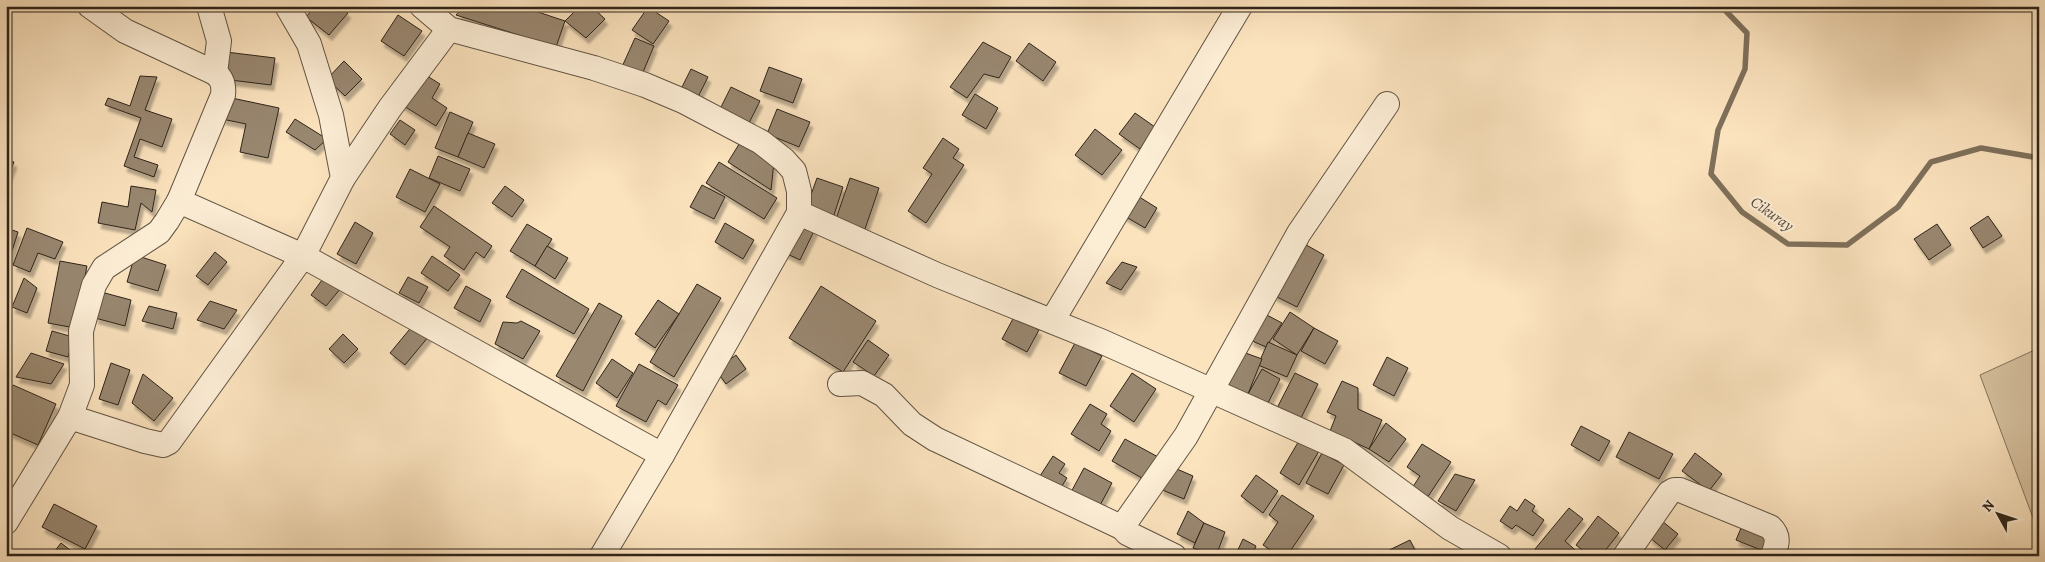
<svg xmlns="http://www.w3.org/2000/svg" width="2045" height="562" font-family="Alegreya,serif">
<style>
.green{fill:#d8c3a2;stroke:#83745e}
.lines{fill:none;stroke-linecap:round;stroke-linejoin:round}
.stream{stroke:#7f705b;stroke-width:5.5}
.building{fill:#99876f;stroke:#2e241a;filter:url(#shadow)}
.minor-casing{stroke:#615443;stroke-width:26}
.minor{stroke:#fcedd5;stroke-width:24}
.labels{text-anchor:middle;dominant-baseline:central;stroke-width:4.5;stroke-linejoin:round;paint-order:stroke}
.water-label{font-size:16px;font-style:italic;fill:#5d5040;stroke:#fcedd5}
</style>
<defs>
<filter id="shadow"><feDropShadow dx="3" dy="5.5" stdDeviation="1" flood-color="#0004"/></filter>
</defs>
<rect width="100%" height="100%" fill="#fbe3be"/>
<filter id="stains"><feTurbulence type="fractalNoise" baseFrequency=".004" numOctaves="4"/><feColorMatrix values="0 0 0 0 .2 0 0 0 0 .09 0 0 0 0 .02 0 0 0 .5 -.17"/></filter>
<radialGradient id="worn" r=".72"><stop offset=".6" stop-color="#630" stop-opacity="0"/><stop offset="1" stop-color="#630" stop-opacity=".3"/></radialGradient>
<path class="green" d="M2039,348V534L1980,375Z"/>
<g class="lines">
<path class="stream" d="M1721,6L1747,33L1745,69L1718,130L1711,174L1742,212L1788,244L1847,245L1898,207L1931,162L1981,148L2039,158"/>
</g>
<g class="building">
<path d="M315,6H340L348,13L329,35L306,17Z"/>
<path d="M464,6H520L565,21L556,47L456,15Z"/>
<path d="M580,6H591L605,19L586,38L565,21Z"/>
<path d="M648,7L669,21L653,44L632,30Z"/>
<path d="M398,15L422,31L404,56L381,41Z"/>
<path d="M635,38L654,46L641,77L621,69Z"/>
<path d="M983,42L1011,57L999,78L984,74L967,98L950,87Z"/>
<path d="M1029,43L1056,62L1043,81L1016,61Z"/>
<path d="M226,52L275,58L271,85L222,79Z"/>
<path d="M344,61L362,79L345,96L327,79Z"/>
<path d="M769,67L802,79L793,103L760,91Z"/>
<path d="M691,69L708,77L697,99L680,91Z"/>
<path d="M419,71L440,84L432,98L447,108L436,126L399,103Z"/>
<path d="M140,76L157,77L145,110L172,119L162,147L140,139L134,157L158,165L154,177L124,166L141,118L105,105L108,98L130,106Z"/>
<path d="M731,87L760,101L747,127L718,113Z"/>
<path d="M975,94L998,108L986,129L962,115Z"/>
<path d="M227,97L279,108L268,158L240,152L246,124L222,119Z"/>
<path d="M777,109L810,122L799,147L767,134Z"/>
<path d="M450,112L473,122L458,157L435,148Z"/>
<path d="M1135,113L1155,127L1140,149L1119,134Z"/>
<path d="M295,119L327,139L315,150L286,132Z"/>
<path d="M400,120L415,130L405,145L390,134Z"/>
<path d="M1095,129L1122,150L1102,175L1075,155Z"/>
<path d="M468,133L495,144L484,168L458,157Z"/>
<path d="M943,138L959,149L953,158L964,165L926,223L908,211L932,174L923,168Z"/>
<path d="M741,141L774,162L771,190L728,162Z"/>
<path d="M438,156L470,169L460,191L429,178Z"/>
<path d="M6,159L14,162L6,183Z"/>
<path d="M719,162L777,198L764,219L706,183Z"/>
<path d="M410,169L440,184L425,212L396,197Z"/>
<path d="M817,178L843,187L834,215L807,206Z"/>
<path d="M850,178L879,188L865,229L836,219Z"/>
<path d="M702,185L725,197L714,219L690,207Z"/>
<path d="M131,186L156,190L152,212L141,203L135,230L98,223L102,202L128,207Z"/>
<path d="M505,186L524,200L512,217L492,203Z"/>
<path d="M1133,193L1157,208L1145,228L1121,214Z"/>
<path d="M434,206L492,246L484,258L476,252L464,270L444,256L450,247L420,227Z"/>
<path d="M784,215L815,229L800,260L770,246Z"/>
<path d="M1988,216L2002,236L1983,248L1970,228Z"/>
<path d="M355,222L373,233L356,264L337,254Z"/>
<path d="M725,223L754,240L743,259L715,242Z"/>
<path d="M527,224L552,239L535,266L510,251Z"/>
<path d="M1937,224L1951,245L1929,260L1914,239Z"/>
<path d="M6,228L18,232L8,264L6,263Z"/>
<path d="M27,228L63,242L55,259L38,253L30,272L13,265Z"/>
<path d="M1301,242L1324,255L1297,307L1273,295Z"/>
<path d="M547,246L568,258L555,279L535,266Z"/>
<path d="M215,252L227,262L208,285L196,276Z"/>
<path d="M135,255L166,265L158,291L127,282Z"/>
<path d="M432,256L460,275L448,291L421,273Z"/>
<path d="M60,261L87,266L75,328L48,323Z"/>
<path d="M1122,262L1137,267L1121,290L1106,283Z"/>
<path d="M522,269L589,309L574,334L506,297Z"/>
<path d="M325,276L341,288L326,306L311,295Z"/>
<path d="M408,277L428,287L419,303L399,293Z"/>
<path d="M24,278L37,288L27,313L12,307Z"/>
<path d="M697,284L721,298L674,377L650,362Z"/>
<path d="M466,286L491,300L480,322L454,308Z"/>
<path d="M821,286L876,321L843,372L789,338Z"/>
<path d="M101,292L131,300L125,326L95,318Z"/>
<path d="M658,300L679,314L655,348L635,334Z"/>
<path d="M210,301L237,310L224,329L197,320Z"/>
<path d="M599,303L622,316L583,391L556,376Z"/>
<path d="M149,306L177,313L173,329L142,321Z"/>
<path d="M1290,312L1314,328L1297,355L1273,339Z"/>
<path d="M1263,313L1282,323L1266,347L1250,340Z"/>
<path d="M1014,317L1039,330L1027,352L1002,339Z"/>
<path d="M521,321L540,331L523,359L495,344L503,322L517,323Z"/>
<path d="M414,324L429,336L405,365L390,353Z"/>
<path d="M1314,328L1338,341L1325,364L1301,351Z"/>
<path d="M52,331L73,337L68,357L46,351Z"/>
<path d="M343,334L358,349L344,363L329,349Z"/>
<path d="M868,340L889,355L874,376L853,362Z"/>
<path d="M1268,342L1297,355L1287,377L1258,365Z"/>
<path d="M1075,343L1102,356L1086,386L1059,373Z"/>
<path d="M1240,351L1262,359L1248,394L1226,385Z"/>
<path d="M31,353L64,364L51,384L16,377Z"/>
<path d="M736,355L746,369L726,384L716,370Z"/>
<path d="M1387,357L1408,368L1394,396L1373,385Z"/>
<path d="M612,359L633,373L617,398L596,383Z"/>
<path d="M111,363L130,370L118,405L99,399Z"/>
<path d="M639,364L678,385L666,405L658,400L646,422L616,406Z"/>
<path d="M1262,369L1280,379L1267,405L1248,394Z"/>
<path d="M1132,373L1156,389L1134,422L1110,406Z"/>
<path d="M1295,373L1318,384L1299,422L1276,410Z"/>
<path d="M143,374L173,398L154,421L132,403Z"/>
<path d="M1342,381L1358,388V409L1382,420L1369,449L1330,431L1336,416L1327,412Z"/>
<path d="M13,385L56,404L38,445L6,431V399Z"/>
<path d="M1090,404L1107,414L1101,424L1111,431L1099,451L1071,434Z"/>
<path d="M1386,423L1406,439L1389,462L1369,449Z"/>
<path d="M1581,426L1610,441L1599,461L1571,445Z"/>
<path d="M1629,432L1673,454L1659,479L1616,457Z"/>
<path d="M1125,439L1160,458L1147,481L1112,461Z"/>
<path d="M1300,439L1319,451L1299,485L1280,473Z"/>
<path d="M1422,444L1451,462L1427,498L1412,488L1420,476L1407,467Z"/>
<path d="M1322,453L1344,465L1328,494L1306,483Z"/>
<path d="M1695,453L1722,474L1709,491L1682,471Z"/>
<path d="M1053,456L1065,464L1059,473L1067,478L1058,492L1038,479Z"/>
<path d="M1170,466L1193,476L1184,499L1160,489Z"/>
<path d="M1084,468L1112,483L1098,509L1070,494Z"/>
<path d="M1455,474L1475,480L1456,511L1438,501Z"/>
<path d="M1256,475L1278,491L1263,513L1241,496Z"/>
<path d="M1282,495L1314,516L1287,556H1279L1263,545L1278,522L1269,515Z"/>
<path d="M1525,499L1535,506L1532,511L1544,520L1533,536L1516,525L1512,529L1500,521L1510,506L1517,511Z"/>
<path d="M54,504L97,526L85,549L42,527Z"/>
<path d="M1569,508L1583,519L1565,541L1582,556H1543L1535,549Z"/>
<path d="M1188,511L1204,523L1195,543L1177,534Z"/>
<path d="M1598,516L1619,533L1601,556H1590L1576,545Z"/>
<path d="M1662,521L1678,534L1665,550L1649,537Z"/>
<path d="M1744,521L1774,533L1766,552L1736,540Z"/>
<path d="M1204,523L1225,532L1216,556L1193,548Z"/>
<path d="M1243,539L1256,546L1252,556H1235Z"/>
<path d="M1410,540L1418,556H1384L1383,553Z"/>
<path d="M61,543L78,556H51Z"/>
<path d="M1263,551L1274,556H1261Z"/>
</g>
<g class="lines">
<g class="minor-casing">
<g id="minor">
<path d="M209,6L219,41L215,73"/>
<path d="M422,6L449,29L594,68L645,85L683,101L761,142L784,160L794,171L799,191V213"/>
<path d="M343,178L390,108L449,29"/>
<path d="M179,201L303,256L662,455"/>
<path d="M1052,321L1240,6"/>
<path d="M840,384L862,383L884,395L912,424L935,439L1123,528"/>
<path d="M70,417L145,441L163,445L169,442L303,256L343,178L331,115L309,44L287,6"/>
<path d="M6,522L70,417L82,385L81,331L94,285L104,268L159,232L167,221L179,201L223,95C224,86 223,79 215,73L125,31L90,6"/>
<path d="M602,556L662,455L799,213L937,275L1103,342L1344,450L1450,528L1499,556"/>
<path d="M1174,556L1127,533L1123,528L1125,523L1186,436L1299,233L1387,104"/>
<path d="M1625,556L1669,493L1674,490H1680L1770,527C1780,536 1777,544 1773,556"/>
</g>
</g>
<use href="#minor" class="minor"/>
</g>
<g class="labels">
<g class="water-label">
<text transform="translate(1772 214) rotate(35)">Cikuray</text>
</g>
</g>
<rect width="2045" height="562" fill="none" stroke="#fbe3be" stroke-width="25"/>
<rect x="8" y="8" width="2030" height="547" fill="none" stroke="#2e241a" stroke-width="2.5"/>
<rect x="12" y="12" width="2020" height="537" fill="none" stroke="#2e241a"/>
<g transform="translate(1998 514) rotate(310)" stroke="#fcedd5" stroke-width="4" paint-order="stroke">
<path d="M0-4L9 19L0 12L-9 19Z" fill="#2e241a"/>
<text y="-8" font-size="14" font-weight="bold" text-anchor="middle" fill="#2e241a">N</text>
</g>
<rect width="100%" height="100%" filter="url(#stains)"/>
<rect width="100%" height="100%" fill="url(#worn)"/>
</svg>
